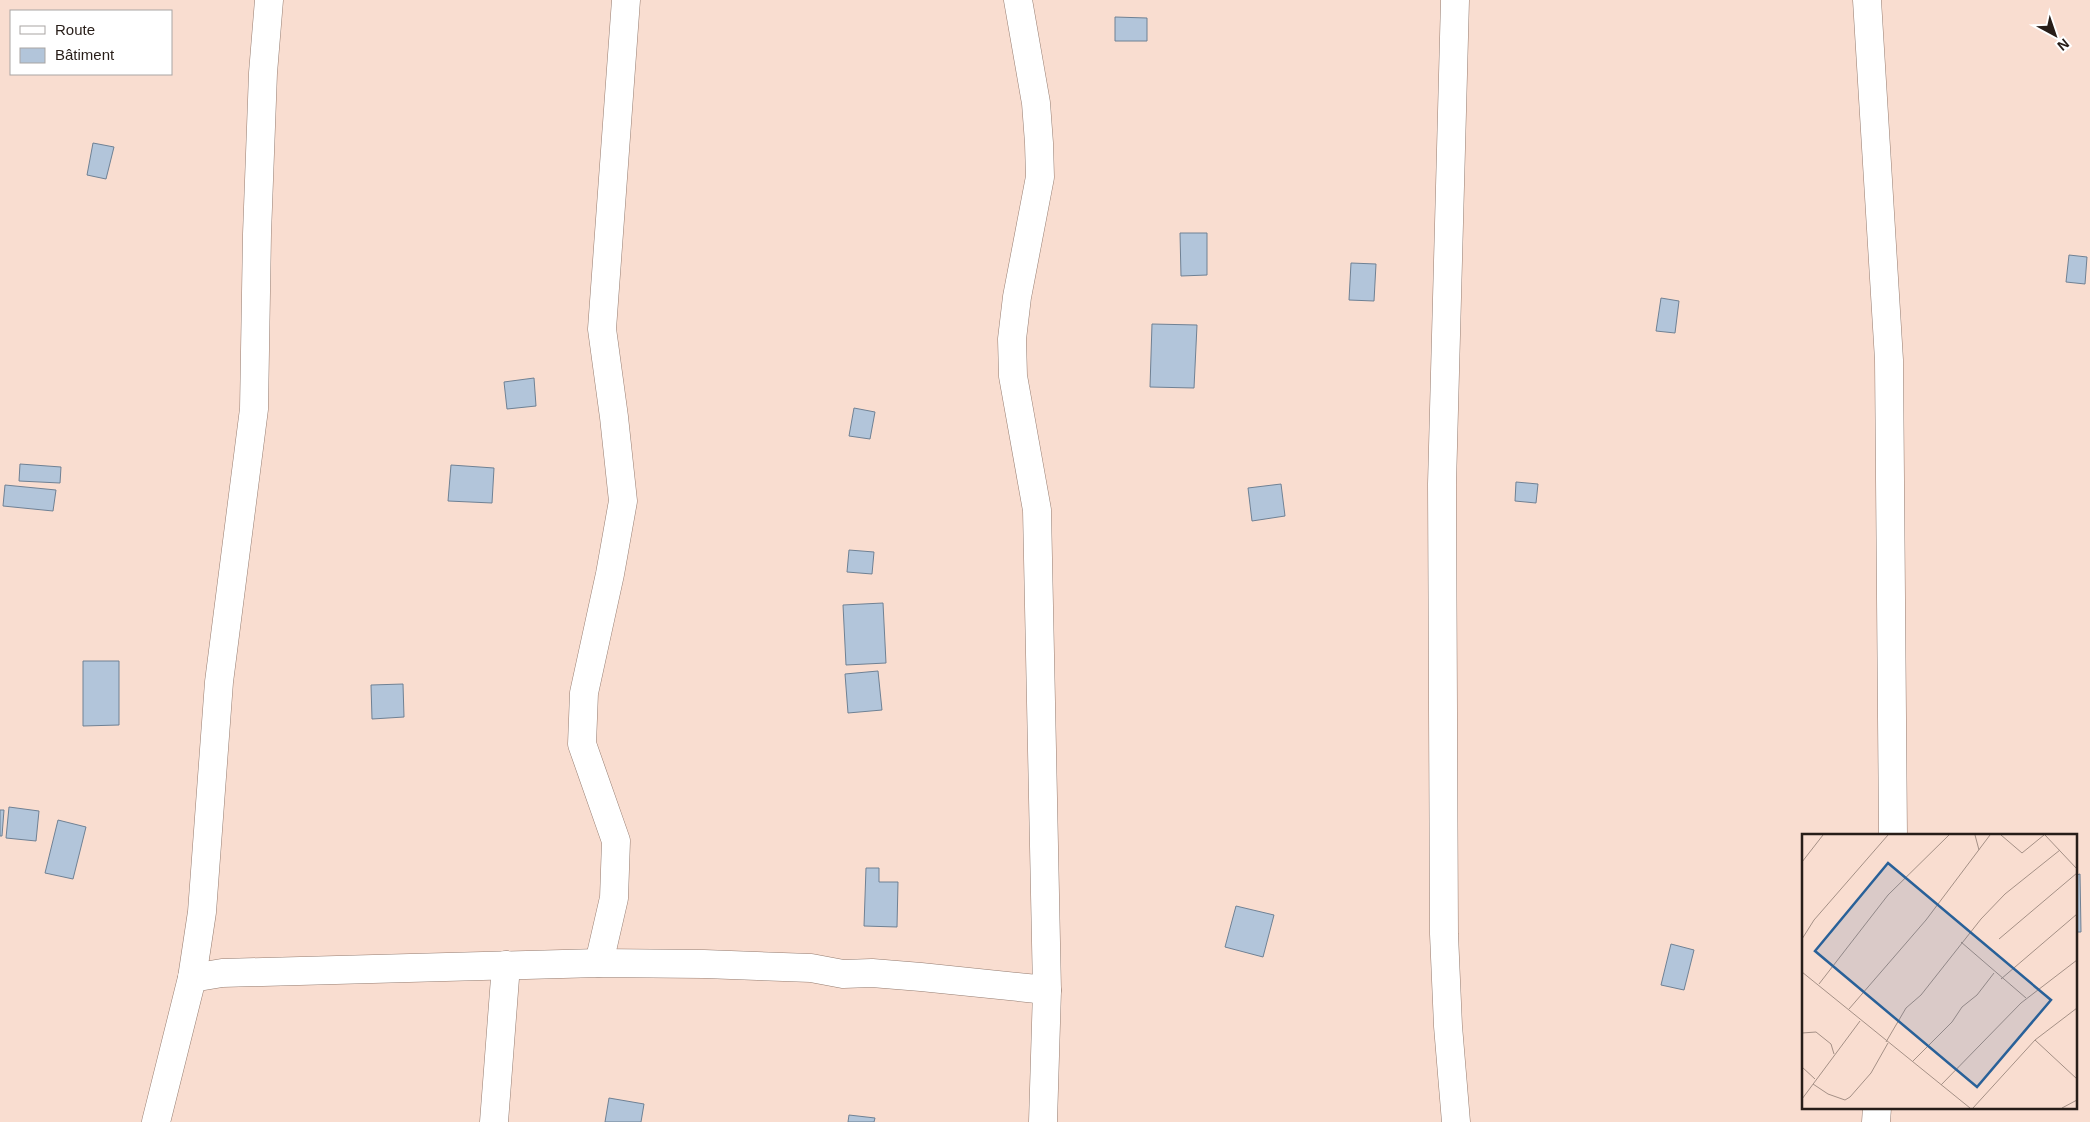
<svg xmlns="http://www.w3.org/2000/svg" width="2090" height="1122" font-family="Helvetica,sans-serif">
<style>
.building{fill:#b2c5da;stroke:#6f8194}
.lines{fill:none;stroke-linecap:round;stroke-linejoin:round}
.street-casing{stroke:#957c70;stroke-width:29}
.street{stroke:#fff;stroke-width:28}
.inset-road{fill:none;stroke:#a59086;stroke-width:1}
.view{fill:#296199;fill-opacity:0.15;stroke:#296199;stroke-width:2.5}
.inset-edge{fill:none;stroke:#271d18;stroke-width:2.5}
</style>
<rect width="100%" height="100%" fill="#f9ddd0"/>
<g class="building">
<path d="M1115,17L1147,18V41H1115Z"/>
<path d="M93,143L114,147L106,179L87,175Z"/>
<path d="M1180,233H1207V275L1181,276Z"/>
<path d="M2069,255L2087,257L2085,284L2066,282Z"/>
<path d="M1351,263L1376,264L1374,301L1349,300Z"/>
<path d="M1661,298L1679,301L1675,333L1656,331Z"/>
<path d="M1152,324L1197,325L1194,388L1150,387Z"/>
<path d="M534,378L536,406L507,409L504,382Z"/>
<path d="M854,408L875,412L870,439L849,436Z"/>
<path d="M20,464L61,467L60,483L19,481Z"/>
<path d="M451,465L494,468L492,503L448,501Z"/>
<path d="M1516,482L1538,484L1536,503L1515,501Z"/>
<path d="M1281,484L1285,516L1252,521L1248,488Z"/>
<path d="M5,485L56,490L53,511L3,506Z"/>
<path d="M849,550L874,552L872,574L847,572Z"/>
<path d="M883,603L886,663L846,665L843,605Z"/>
<path d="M83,661H119V725L83,726Z"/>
<path d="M878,671L882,710L848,713L845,674Z"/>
<path d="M403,684L404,717L372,719L371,685Z"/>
<path d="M9,807L39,811L36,841L6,838Z"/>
<path d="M0,810H4L2,836H0Z"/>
<path d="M58,820L86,827L73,879L45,873Z"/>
<path d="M866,868H879V882H898L897,927L864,926Z"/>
<path d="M2080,874L2081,932H2076V875Z"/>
<path d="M1236,906L1274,915L1263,957L1225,947Z"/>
<path d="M1671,944L1694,950L1684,990L1661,985Z"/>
<path d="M609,1098L644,1104L641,1122H605Z"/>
<path d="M849,1115L875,1118L874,1122H848Z"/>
</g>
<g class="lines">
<g class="street-casing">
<g id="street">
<path d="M1018,0L1036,103L1039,143L1040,177L1017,297L1012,339L1013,376L1037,510L1047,990L1043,1122"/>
<path d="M1455,0L1442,484L1444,934L1448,1026L1456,1122"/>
<path d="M1867,0L1889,360L1893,836"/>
<path d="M599,963L614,898L616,841L582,744L584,693L610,574L623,501L614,417L602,329L626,0"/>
<path d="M192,978L222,973L599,963L704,964L811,968L843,974L872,973L921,977L1047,990"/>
<path d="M156,1122L192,978L202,912L219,682L254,409L257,234L263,73L269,0"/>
<path d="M494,1122L506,965"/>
<path d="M1876,1122L1877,1108"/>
</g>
</g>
<use href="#street" class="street"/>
</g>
<g transform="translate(1802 834)">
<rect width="275" height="275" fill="#f9ddd0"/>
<path class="inset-road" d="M173,1L177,16M199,1L220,19L242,1M243,1L275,35M0,28L21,1M0,105L12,86L86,1M197,105L275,39M159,108L224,164M0,138L168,274M199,145L275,80M17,150L86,61L147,1M47,175L124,86L188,1M0,199L14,198L29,210L32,220M233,206L275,245M84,208L104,174L119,161L179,85L203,60L258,16M111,227L150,188L160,173L175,161L192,139M0,233L13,245M11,250L26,260L43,266L48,263L69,239L86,209M139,251L219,169L275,126M0,265L58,187M171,274L233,206L275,174M260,274L275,266"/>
<path class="view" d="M86,29L249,166L175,253L13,117Z"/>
<rect width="275" height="275" class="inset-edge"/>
</g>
<rect x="10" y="10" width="162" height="65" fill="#ffffff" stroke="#a9a5a3"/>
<rect x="20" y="26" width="25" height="8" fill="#ffffff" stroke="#a9a5a3"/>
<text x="55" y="35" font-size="15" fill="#271d18">Route</text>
<rect x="20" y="48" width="25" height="15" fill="#b2c5da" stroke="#a9a5a3"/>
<text x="55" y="60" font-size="15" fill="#271d18">Bâtiment</text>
<g transform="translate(2055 35) rotate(140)" stroke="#ffffff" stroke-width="4" paint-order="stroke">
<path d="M0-4L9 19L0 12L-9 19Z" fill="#271d18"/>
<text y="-8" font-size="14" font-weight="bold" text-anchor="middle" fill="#271d18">N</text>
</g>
</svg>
